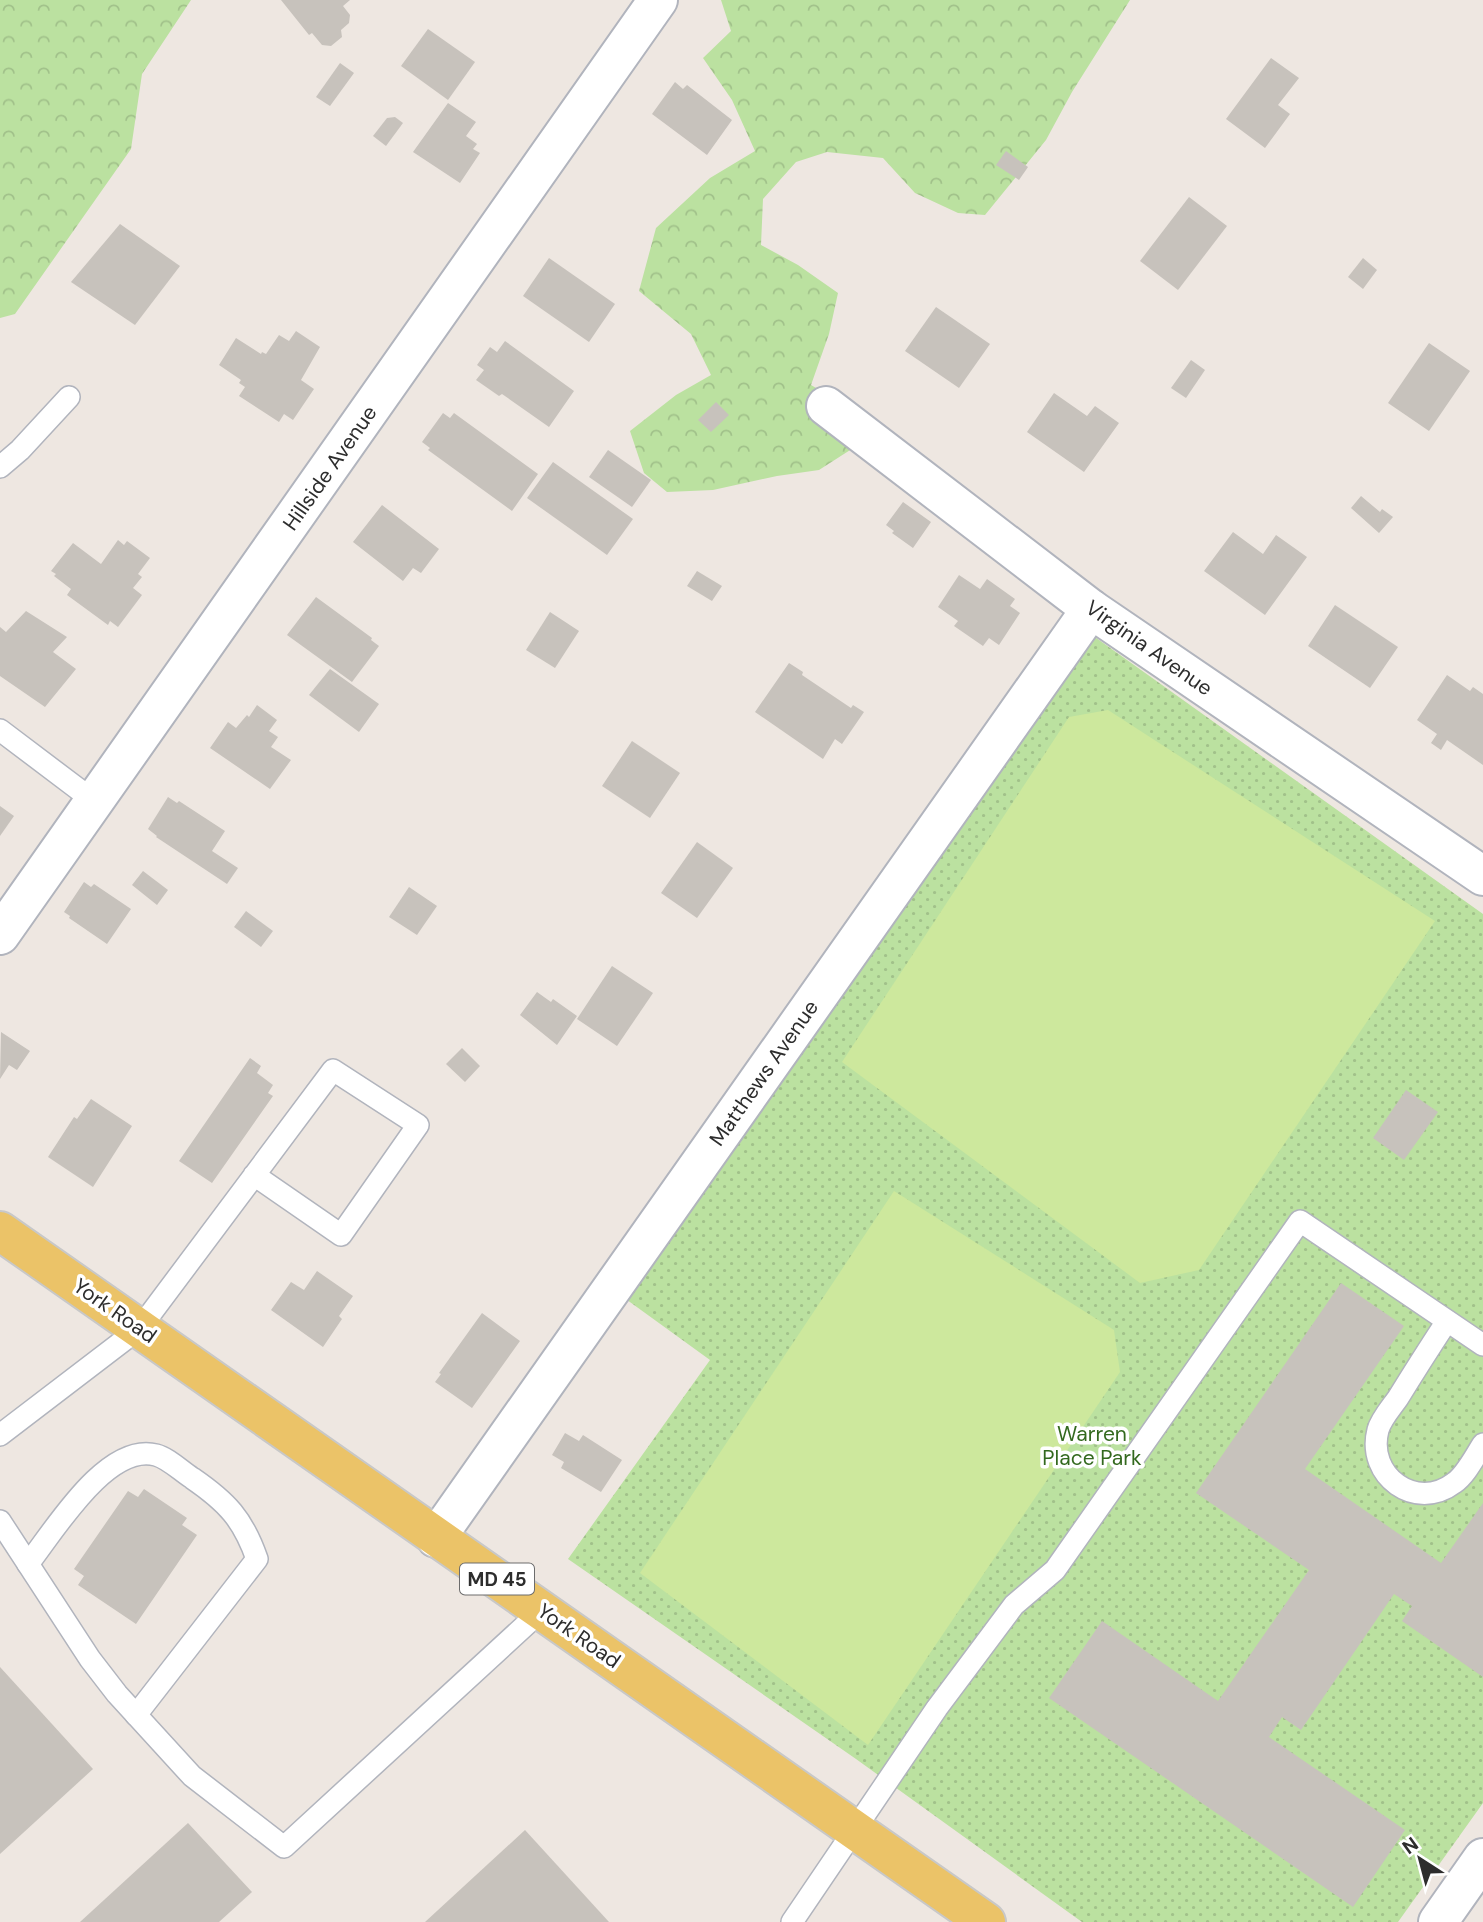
<svg xmlns="http://www.w3.org/2000/svg" width="1483" height="1922" font-family="'DM Sans',sans-serif">
<style>
.forest{fill:url(#forest-crowns)}
.park{fill:url(#park-dots)}
.pitch{fill:#cde89d}
.building{fill:#c7c2bc}
.lines{fill:none;stroke-linecap:round;stroke-linejoin:round}
.lane-casing{stroke:#b1b4bd;stroke-width:24}
.street-casing{stroke:#b1b4bd;stroke-width:42}
.primary-casing{stroke:#c8c8c8;stroke-width:42}
.lane{stroke:#fff;stroke-width:21}
.street{stroke:#fff;stroke-width:38}
.primary{stroke:#ebc368;stroke-width:38}
.labels{text-anchor:middle;dominant-baseline:central;stroke-width:7;stroke-linejoin:round;paint-order:stroke}
.shield{fill:#fff;stroke:#6c6c6c;stroke-width:2}
.shield-label{font-size:19px;font-weight:bold;fill:#2d2d2d}
.street-label{font-size:21px;fill:#2d2d2d;stroke:#fff}
.park-label{font-size:21px;fill:#33691e;stroke:#fff}
</style>
<defs>
<pattern id="forest-crowns" width="20" height="18" patternUnits="userSpaceOnUse" patternTransform="scale(1.75)"><rect width="20" height="18" fill="#bbe1a0"/><path d="M2 6a3 3 0 1 1 6 0M12 15a3 3 0 1 1 6 0" fill="none" stroke="#a1c18a"/></pattern>
<pattern id="park-dots" width="8" height="8" patternUnits="userSpaceOnUse" patternTransform="scale(1.75)"><rect width="8" height="8" fill="#bbe1a0"/><path d="M2 2h.1M6 6h.1" fill="none" stroke="#a1c18a" stroke-width="1.8" stroke-linecap="round"/></pattern>
</defs>
<rect width="100%" height="100%" fill="#eee7e1"/>
<g class="forest">
<path d="M0,0H191L142,74L131,149L15,314L0,318Z"/>
<path d="M721,0H1130L1072,92L1046,140L985,215L958,213L915,193L883,158L827,152L796,162L763,199L761,245L798,265L838,293L829,334L811,385L850,408L858,445L819,470L777,476L713,490L667,492L644,473L630,431L676,395L711,375L691,334L639,291L656,228L710,178L755,151L732,100L703,58L731,31Z"/>
</g>
<path class="park" d="M1092,635L1483,914V1803L1398,1922H1082L856,1759L568,1559L710,1360L623,1297Z"/>
<g class="pitch">
<path d="M1108,710L1435,921L1199,1270L1140,1283L842,1062L1069,717Z"/>
<path d="M894,1191L1114,1330L1120,1372L868,1745L640,1573Z"/>
</g>
<g class="building">
<path d="M281,0H350L343,6L350,15L349,23L341,30L342,37L331,46L322,45L312,33L309,35Z"/>
<path d="M428,29L475,62L448,100L401,66Z"/>
<path d="M1271,58L1299,78L1278,105L1290,114L1265,148L1226,119Z"/>
<path d="M340,63L354,73L330,106L316,97Z"/>
<path d="M675,82L683,89L687,85L732,120L707,155L652,114Z"/>
<path d="M448,103L476,122L466,136L477,144L473,149L480,153L460,183L413,152Z"/>
<path d="M395,117L403,123L386,146L373,136L387,118Z"/>
<path d="M1006,151L1028,167L1019,180L996,165Z"/>
<path d="M1189,197L1227,226L1178,290L1140,261Z"/>
<path d="M120,224L180,266L135,325L71,282Z"/>
<path d="M549,258L615,304L589,342L523,296Z"/>
<path d="M1363,258L1377,270L1363,289L1348,277Z"/>
<path d="M936,307L990,344L959,388L905,351Z"/>
<path d="M296,331L320,347L301,380L314,389L293,420L284,414L279,422L239,396L245,387L239,383L241,380L219,365L236,338L261,354L262,352L266,354L279,335L289,341Z"/>
<path d="M505,341L574,391L549,427L502,394L499,396L476,380L484,370L477,365L490,347L497,352Z"/>
<path d="M1429,343L1470,371L1429,431L1388,403Z"/>
<path d="M1191,360L1205,370L1186,398L1171,388Z"/>
<path d="M1054,393L1087,416L1095,406L1119,423L1084,472L1027,432Z"/>
<path d="M716,402L729,415L711,432L698,420Z"/>
<path d="M443,413L450,418L454,413L538,474L512,511L428,450L430,448L422,442Z"/>
<path d="M608,450L651,480L632,507L589,477Z"/>
<path d="M553,462L633,519L607,555L527,498Z"/>
<path d="M1361,496L1380,512L1382,509L1393,517L1379,533L1351,508Z"/>
<path d="M903,502L931,522L913,548L892,533L894,531L886,525Z"/>
<path d="M382,505L439,549L421,573L413,568L403,581L353,542Z"/>
<path d="M1233,532L1263,554L1276,535L1307,557L1265,615L1204,571Z"/>
<path d="M118,540L124,545L127,541L150,558L138,574L142,577L133,588L142,595L118,627L110,621L108,625L67,595L71,589L54,576L56,574L51,571L73,543L101,564Z"/>
<path d="M697,571L722,586L712,601L687,586Z"/>
<path d="M959,575L980,589L987,579L1015,599L1010,606L1020,613L999,645L989,638L983,646L954,626L958,621L938,607Z"/>
<path d="M316,597L372,638L371,640L379,646L352,682L287,635Z"/>
<path d="M1335,605L1398,647L1370,688L1308,646Z"/>
<path d="M26,611L67,637L53,652L76,669L45,707L0,676V627L6,632Z"/>
<path d="M550,612L579,631L555,668L526,650Z"/>
<path d="M789,663L803,672L802,675L851,708L853,705L864,712L842,744L835,739L823,759L755,712Z"/>
<path d="M330,669L379,704L359,732L309,695Z"/>
<path d="M1447,675L1470,691L1473,687L1483,694V765L1447,740L1441,750L1431,743L1437,734L1417,720Z"/>
<path d="M257,705L277,720L269,731L278,737L271,747L291,760L270,789L210,748L228,722L236,728L247,715L249,717Z"/>
<path d="M632,741L680,773L650,818L602,786Z"/>
<path d="M168,797L177,803L179,801L225,831L212,851L238,868L227,884L156,837L157,836L148,829Z"/>
<path d="M0,806L14,816L0,836Z"/>
<path d="M697,842L733,868L697,918L661,893Z"/>
<path d="M143,871L168,890L157,905L132,885Z"/>
<path d="M84,882L91,887L94,884L131,909L107,944L69,918L70,916L64,912Z"/>
<path d="M409,887L437,906L417,935L389,917Z"/>
<path d="M246,911L273,931L261,947L234,927Z"/>
<path d="M612,966L653,993L617,1046L577,1019Z"/>
<path d="M537,992L551,1002L553,999L577,1016L557,1045L520,1015Z"/>
<path d="M1,1032L30,1051L17,1070L9,1065L0,1079Z"/>
<path d="M462,1048L480,1066L465,1082L446,1064Z"/>
<path d="M250,1058L261,1066L257,1073L273,1085L268,1093L273,1096L212,1183L179,1161Z"/>
<path d="M1406,1090L1438,1112L1404,1160L1373,1138Z"/>
<path d="M91,1099L132,1126L93,1187L48,1157L74,1117L77,1119Z"/>
<path d="M317,1271L353,1296L339,1316L342,1319L323,1347L271,1310L291,1282L304,1290Z"/>
<path d="M1341,1283L1404,1326L1305,1469L1441,1563L1483,1503V1677L1402,1621L1412,1606L1394,1594L1301,1730L1282,1717L1269,1737L1405,1830L1353,1907L1049,1698L1102,1621L1218,1701L1309,1570L1196,1493Z"/>
<path d="M482,1313L520,1341L472,1408L435,1382L441,1374L439,1373Z"/>
<path d="M565,1433L579,1441L583,1435L622,1460L601,1492L561,1468L564,1462L552,1455Z"/>
<path d="M144,1489L187,1518L182,1525L197,1535L136,1624L78,1585L84,1576L74,1569L128,1491L138,1497Z"/>
<path d="M0,1667L93,1769L0,1854Z"/>
<path d="M188,1823L252,1892L219,1922H80Z"/>
<path d="M525,1830L609,1922H425Z"/>
</g>
<g class="lines">
<g class="lane-casing">
<g id="lane">
<path d="M0,467L20,450L69,397"/>
<path d="M0,730L94,801"/>
<path d="M1447,1321C1430,1347 1414,1372 1398,1398C1391,1408 1381,1419 1378,1430C1366,1476 1416,1512 1454,1483C1466,1475 1475,1456 1483,1444"/>
<path d="M0,1435L140,1328L333,1070L418,1125L341,1235L254,1175"/>
<path d="M0,1521L90,1659L117,1694L192,1776L284,1847L542,1610"/>
<path d="M28,1564C54,1531 107,1442 156,1455C168,1458 181,1471 192,1478C227,1502 243,1519 257,1559L136,1715"/>
<path d="M792,1922L937,1708L1014,1605L1055,1570L1300,1221L1483,1345"/>
</g>
</g>
<g class="street-casing">
<g id="street">
<path d="M826,406L1091,609L1483,876"/>
<path d="M0,935L658,0"/>
<path d="M436,1538L1091,609"/>
<path d="M1438,1922L1483,1858"/>
</g>
</g>
<g class="primary-casing">
<path id="primary" d="M0,1231L986,1922"/>
</g>
<use href="#lane" class="lane"/>
<use href="#street" class="street"/>
<use href="#primary" class="primary"/>
</g>
<g class="labels">
<rect class="shield" x="460" y="1563.5" width="74" height="31" rx="5"/>
<g class="shield-label">
<text x="497" y="1579">MD 45</text>
</g>
<g class="street-label">
<text transform="translate(330 468) rotate(-55)">Hillside Avenue</text>
<text transform="translate(1149 648) rotate(35)">Virginia Avenue</text>
<text transform="translate(764 1073) rotate(-55)">Matthews Avenue</text>
<text transform="translate(115 1311) rotate(35)">York Road</text>
<text transform="translate(579 1636) rotate(35)">York Road</text>
</g>
<g class="park-label">
<text x="1092" y="1434">Warren<tspan x="1092" dy="24">Place Park</tspan></text>
</g>
</g>
<g transform="translate(1420 1859) rotate(324)" stroke="#ffffff" stroke-width="5" paint-order="stroke">
<path d="M0-5L12 26L0 18L-12 26Z" fill="#2d2d2d"/>
<text y="-10" font-size="19" font-weight="bold" text-anchor="middle" fill="#2d2d2d">N</text>
</g>
</svg>
